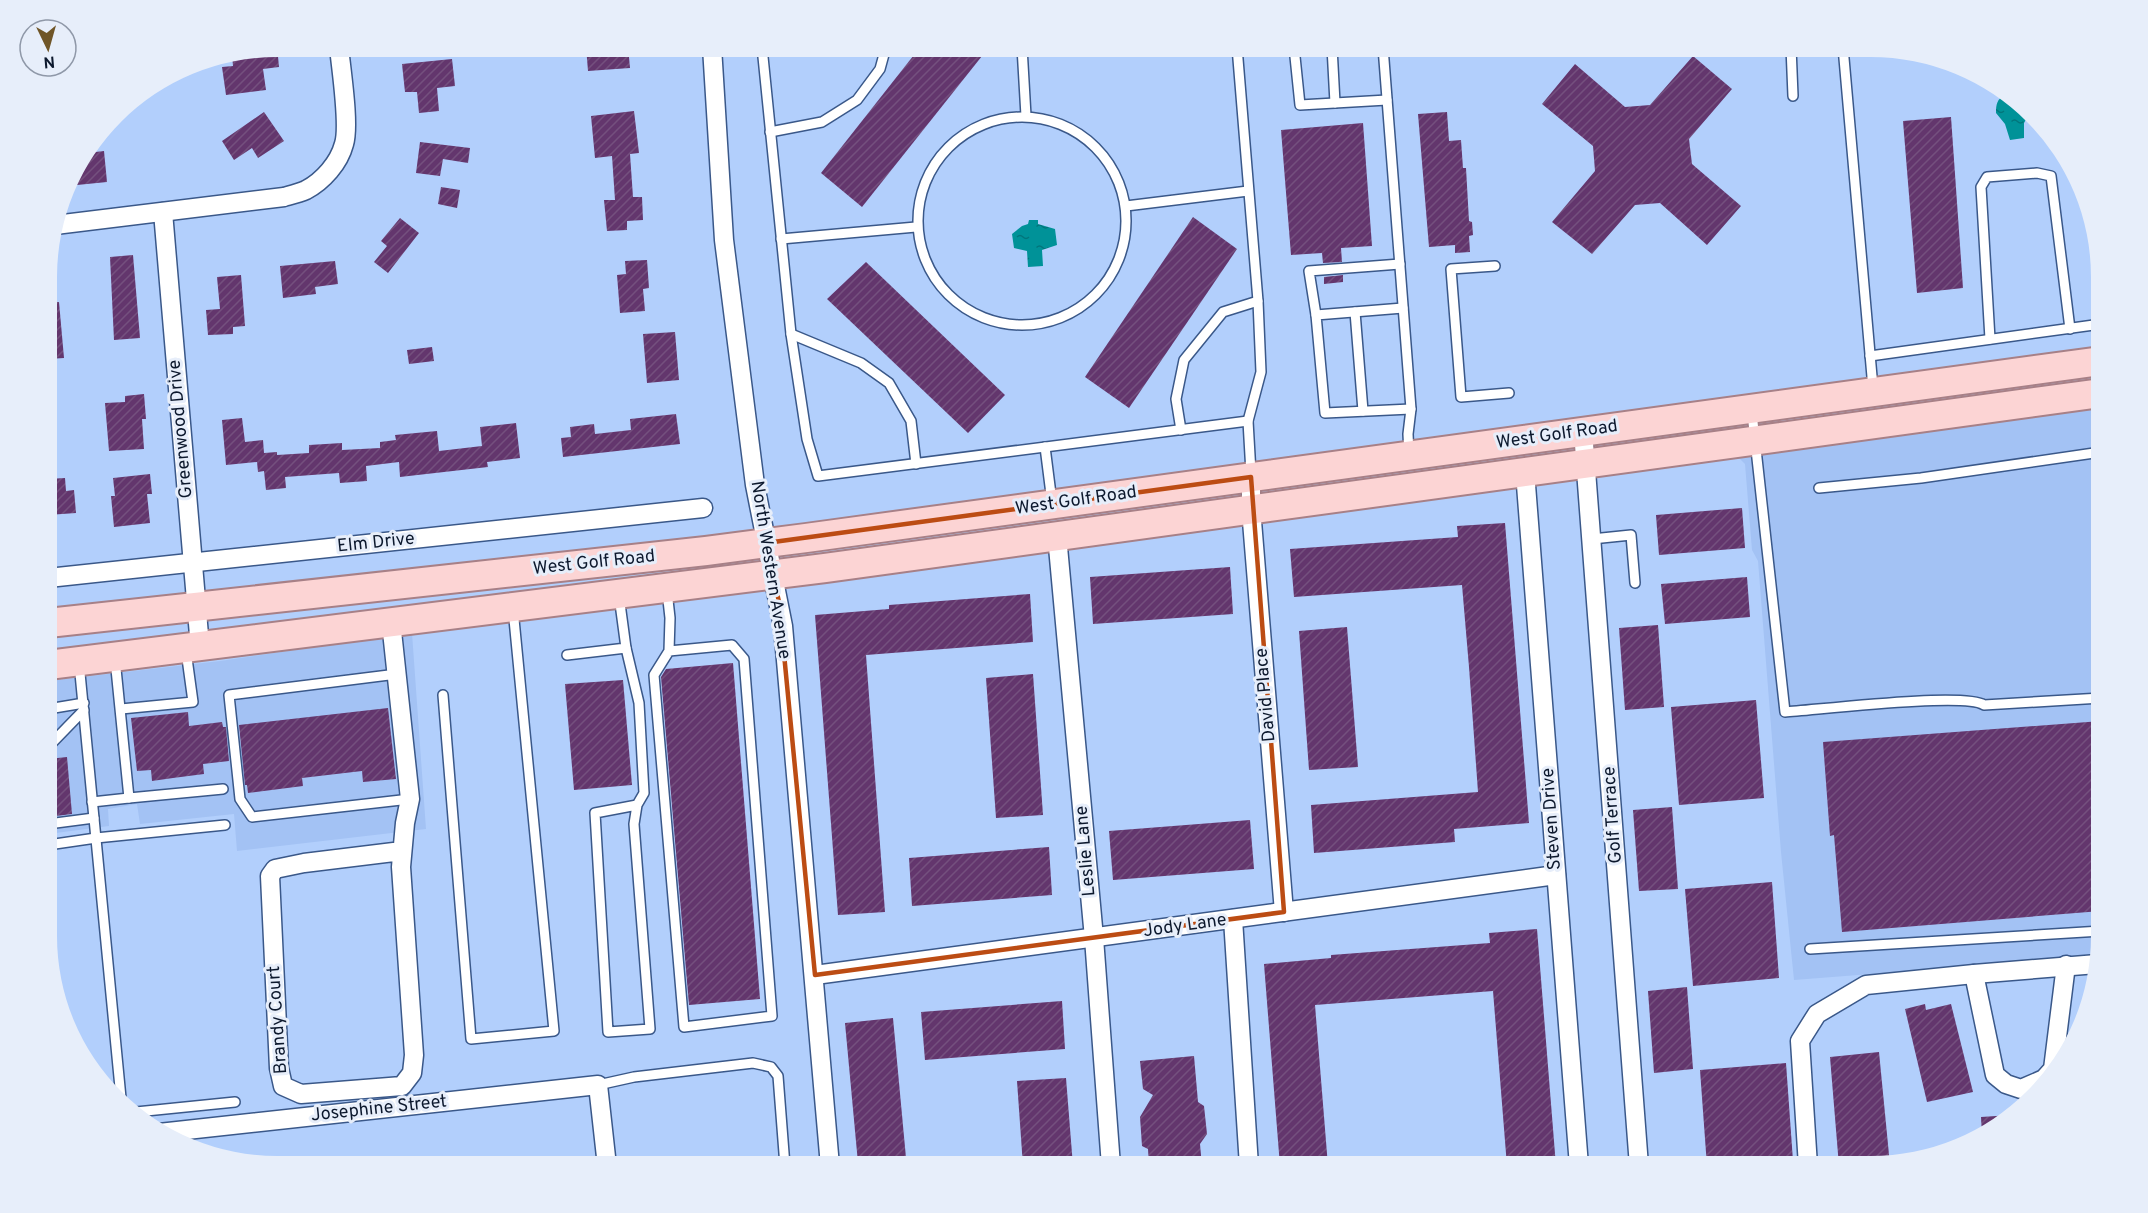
<svg xmlns="http://www.w3.org/2000/svg" width="2148" height="1213" font-family="Overpass,sans-serif">
<style>
.built{fill:#a3c2f4}
.water{fill:url(#water-ripples)}
.building{fill:url(#building-hatch)}
.lines{fill:none;stroke-linecap:round;stroke-linejoin:round}
.lane-casing{stroke:#3a5889;stroke-width:12}
.street-casing{stroke:#3a5889;stroke-width:21}
.primary-casing{stroke:#a78087;stroke-width:32}
.lane{stroke:#fff;stroke-width:9}
.street{stroke:#fff;stroke-width:18}
.primary{stroke:#fcd4d4;stroke-width:28}
.marked{fill:none;stroke:#bc4c13;stroke-width:4.5;stroke-linejoin:round}
.labels{text-anchor:middle;dominant-baseline:central;stroke-width:6;stroke-linejoin:round;paint-order:stroke}
.street-label{font-size:18px;fill:#0c182d;stroke:#e7eefa}
</style>
<defs>
<pattern id="water-ripples" width="26" height="14" patternUnits="userSpaceOnUse" patternTransform="scale(1.5)"><rect width="26" height="14" fill="#009298"/><path d="M2 4q2-2 4 0t4 0M15 11q2-2 4 0t4 0" fill="none" stroke="#01767c"/></pattern>
<pattern id="building-hatch" width="6" height="6" patternUnits="userSpaceOnUse" patternTransform="scale(1.5)"><rect width="6" height="6" fill="#63366d"/><path d="M-1 1l2-2M0 6l6-6M5 7l2-2" fill="none" stroke="#74507e"/></pattern>
</defs>
<rect width="100%" height="100%" fill="#b2cffc"/>
<g class="built">
<path d="M2101,404L2100,956L1794,980L1781,852L1758,561L1752,550L1745,464L1740,459L1732,455Z"/>
<path d="M412,633L426,829L237,851L234,814L140,824L137,804L108,809L109,826L48,834V681L220,661Z"/>
</g>
<g class="water">
<path d="M2005,95L2028,116L2024,123V138L2010,140L2005,124L1996,113C1996,104 1997,99 2005,95Z"/>
<path d="M1029,220H1038V224L1055,229L1057,245L1042,250L1043,266L1028,267L1027,251L1014,248L1012,234L1022,226L1028,224Z"/>
</g>
<g class="building">
<path d="M277,46L279,67L263,69L266,90L226,95L222,67L233,66L232,55Z"/>
<path d="M586,46H628L630,68L588,71Z"/>
<path d="M921,46H971L982,56L862,207L821,173Z"/>
<path d="M1693,56L1732,89L1689,139L1692,164L1741,206L1707,245L1660,203L1635,205L1592,254L1552,222L1595,171L1593,146L1542,104L1575,64L1625,107L1650,105Z"/>
<path d="M452,59L455,86L437,88L439,111L419,113L417,92H405L402,64Z"/>
<path d="M634,111L639,153L630,154L633,197H642L643,220L627,221V230L607,231L604,200H615L612,156L595,158L591,116Z"/>
<path d="M264,112L284,141L258,158L252,148L234,160L222,141Z"/>
<path d="M1447,112L1449,141L1461,140L1463,168H1466L1469,221L1472,222L1473,235L1469,236L1470,252L1455,253V245L1429,247L1418,114Z"/>
<path d="M1951,117L1963,288L1917,293L1903,121Z"/>
<path d="M1363,123L1372,246L1341,248L1342,262L1323,263L1322,253L1291,255L1281,130Z"/>
<path d="M420,142L470,148L468,163L443,159L440,176L416,173Z"/>
<path d="M104,151L107,182L67,186L70,175L87,153Z"/>
<path d="M441,187L460,190L457,208L438,204Z"/>
<path d="M1193,217L1237,249L1129,408L1085,377Z"/>
<path d="M400,218L419,233L388,273L374,262L387,246L381,241Z"/>
<path d="M133,255L140,338L114,340L110,257Z"/>
<path d="M647,260L649,288L643,289L645,311L620,313L617,275L626,274L625,261Z"/>
<path d="M335,261L338,284L315,287L316,294L283,298L280,266Z"/>
<path d="M866,262L1005,395L968,433L827,299Z"/>
<path d="M241,275L245,326L233,327V334L208,335L206,310L220,309L217,277Z"/>
<path d="M1343,275V282L1324,284V277Z"/>
<path d="M48,302H59L64,358L48,359Z"/>
<path d="M675,332L679,380L647,383L643,334Z"/>
<path d="M432,347L434,361L409,364L407,350Z"/>
<path d="M144,394L146,419H142L144,449L109,451L105,403L125,402V396Z"/>
<path d="M676,414L680,444L563,457L561,438L571,437L570,427L594,424L595,434L631,430L630,419Z"/>
<path d="M242,418L245,442L263,440L264,453L277,452V455L309,453V445L342,443V450L380,448V442L396,440L395,435L437,431L439,451L482,446L480,427L516,423L520,458L487,462L488,467L400,477L399,462L366,466L367,481L340,483L339,473L285,477L286,488L266,490L264,471L258,472L257,462L226,465L222,420Z"/>
<path d="M150,474L152,494H147L150,523L114,527L111,496H115L113,478Z"/>
<path d="M65,478L66,491L74,490L76,513L48,515V479Z"/>
<path d="M1742,508L1745,548L1659,555L1656,515Z"/>
<path d="M1505,523L1529,823L1454,829L1455,842L1314,853L1311,805L1478,792L1469,667L1462,585L1294,597L1290,549L1458,537L1457,526Z"/>
<path d="M1230,567L1233,614L1093,624L1090,577Z"/>
<path d="M1747,577L1750,617L1665,624L1661,584Z"/>
<path d="M1030,594L1033,642L866,655L885,912L838,915L815,615L889,609V605Z"/>
<path d="M1658,625L1664,707L1625,710L1619,628Z"/>
<path d="M1347,627L1358,767L1309,770L1299,631Z"/>
<path d="M733,663L760,999L689,1005L661,677L666,669Z"/>
<path d="M1033,674L1043,815L996,818L986,678Z"/>
<path d="M623,680L632,785L574,790L565,684Z"/>
<path d="M1756,700L1764,798L1679,805L1671,707Z"/>
<path d="M388,708L396,779L363,782L362,771L302,778L303,786L248,793L247,785H245L239,725Z"/>
<path d="M188,712L189,726L222,722L223,727H226L229,761L203,764L204,774L173,778L152,781L151,770L137,771L131,718Z"/>
<path d="M2101,721V911L1842,932L1834,835L1830,836L1823,742Z"/>
<path d="M67,757L72,814L48,817V759Z"/>
<path d="M1672,807L1678,889L1639,891L1633,810Z"/>
<path d="M1250,820L1254,869L1113,880L1109,831Z"/>
<path d="M1049,847L1052,895L912,906L909,858Z"/>
<path d="M1772,882L1779,978L1693,986L1685,889Z"/>
<path d="M1537,929L1556,1166H1507L1493,991L1315,1005L1328,1166H1280L1264,964L1331,958V955L1490,943L1489,933Z"/>
<path d="M1687,987L1693,1069L1654,1073L1648,991Z"/>
<path d="M1062,1001L1065,1049L925,1060L921,1012Z"/>
<path d="M1925,1004L1926,1010L1951,1004L1973,1092L1927,1102L1905,1009Z"/>
<path d="M893,1018L906,1158L858,1163L845,1023Z"/>
<path d="M1879,1052L1890,1165L1839,1166L1830,1057Z"/>
<path d="M1194,1056L1198,1102L1204,1106L1207,1134L1200,1144L1202,1166H1149L1148,1149L1142,1146L1140,1117L1153,1095L1143,1089L1140,1061Z"/>
<path d="M1786,1063L1793,1161L1707,1166L1700,1070Z"/>
<path d="M1066,1078L1073,1166H1023L1017,1081Z"/>
<path d="M2011,1115L1999,1128L1982,1136L1981,1117Z"/>
</g>
<g class="lines">
<g class="lane-casing">
<g id="lane">
<path d="M762,47L791,334L807,439L818,476L1248,421"/>
<path d="M1022,47L1026,116"/>
<path d="M1237,47L1258,301L1261,372L1248,421L1251,473"/>
<path d="M1294,47L1300,105L1387,100"/>
<path d="M1332,47L1335,103"/>
<path d="M1383,47L1411,409L1408,434L1409,454"/>
<path d="M1791,47L1793,96"/>
<path d="M1843,47L1873,388"/>
<circle cx="1022" cy="221" r="104"/>
<path d="M770,132L822,122L857,100L880,69L886,47"/>
<path d="M1126,206L1248,191"/>
<path d="M781,239L916,227"/>
<path d="M1495,266L1451,269L1461,397L1509,393"/>
<path d="M1403,308L1316,315L1325,413L1411,409"/>
<path d="M1355,312L1363,411"/>
<path d="M1316,315L1309,271L1400,264"/>
<path d="M791,334L861,363L889,383L911,421L916,464"/>
<path d="M1990,339L1981,187L1987,177L2037,173L2051,176L2070,329"/>
<path d="M1870,356L2101,324"/>
<path d="M1752,413L1785,712C1817,710 1964,692 1984,705L2101,698"/>
<path d="M1181,430L1176,399L1184,360L1223,312L1258,301"/>
<path d="M1045,447L1052,502"/>
<path d="M1819,488L1921,478L2101,452"/>
<path d="M1592,539L1631,535L1635,583"/>
<path d="M667,591L670,618L669,651L732,645L744,659L772,1016L684,1027L654,675L669,651"/>
<path d="M626,648L639,703L644,793L637,805L634,824L650,1029L608,1032L595,813L637,805"/>
<path d="M567,655L626,648L619,596"/>
<path d="M79,663L121,1098"/>
<path d="M397,674L229,695L240,799L252,817L410,799"/>
<path d="M443,695L471,1039L554,1031L513,609"/>
<path d="M48,709L84,703"/>
<path d="M121,709L193,702L186,651"/>
<path d="M48,747L84,710"/>
<path d="M129,798L223,789"/>
<path d="M92,802L129,798L115,659"/>
<path d="M48,824L94,818"/>
<path d="M48,845L96,838L225,825"/>
<path d="M1810,949L2101,931"/>
<path d="M598,1085L634,1077L753,1063L771,1067L778,1076L785,1166"/>
<path d="M136,1112L235,1102"/>
</g>
</g>
<g class="street-casing">
<g id="street">
<path d="M712,47L724,240L755,485L783,626L830,1166"/>
<path d="M163,212L200,647"/>
<path d="M55,225L284,197C291,195 299,193 306,190C323,181 339,163 344,144C350,125 341,69 339,47"/>
<path d="M1583,431L1639,1166"/>
<path d="M1525,472L1579,1166"/>
<path d="M1251,477V509L1284,912"/>
<path d="M1057,536L1094,938L1111,1166"/>
<path d="M48,578L703,508"/>
<path d="M391,622L410,799L405,823L401,867L414,1055L412,1073L402,1086L301,1094L283,1086L279,1068L270,876L275,869L304,863L402,851"/>
<path d="M1233,919L1249,1166"/>
<path d="M1974,974L1995,1075L2006,1084L2021,1089L2044,1079L2053,1069L2066,965"/>
<path d="M815,975L1556,875"/>
<path d="M159,1133L598,1085L607,1166"/>
<path d="M1808,1166L1800,1041L1817,1014L1866,985L1974,974L2097,964"/>
</g>
</g>
<g class="primary-casing">
<g id="primary">
<path d="M48,623L706,551L806,538L2101,361"/>
<path d="M48,665L825,568L2101,393"/>
</g>
</g>
<use href="#lane" class="lane"/>
<use href="#street" class="street"/>
<use href="#primary" class="primary"/>
</g>
<path class="marked" d="M1251,477L1284,912L815,975L779,602L766,543Z"/>
<g class="labels">
<g class="street-label">
<text transform="translate(181 429) rotate(-95)">Greenwood Drive</text>
<text transform="translate(1557 435) rotate(-8)">West Golf Road</text>
<text transform="translate(1076 501) rotate(-8)">West Golf Road</text>
<text transform="translate(376 543) rotate(-6)">Elm Drive</text>
<text transform="translate(594 563) rotate(-6)">West Golf Road</text>
<text transform="translate(770 570) rotate(81)">North Western Avenue</text>
<text transform="translate(1266 695) rotate(-95)">David Place</text>
<text transform="translate(1613 815) rotate(-94)">Golf Terrace</text>
<text transform="translate(1552 819) rotate(-94)">Steven Drive</text>
<text transform="translate(1086 851) rotate(-95)">Leslie Lane</text>
<text transform="translate(1185 926) rotate(-8)">Jody Lane</text>
<text transform="translate(278 1020) rotate(-94)">Brandy Court</text>
<text transform="translate(379 1109) rotate(-6)">Josephine Street</text>
</g>
</g>
<path d="M0 0H2148V1213H0ZM277 57H1871A220 220 0 0 1 2091 277V936A220 220 0 0 1 1871 1156H277A220 220 0 0 1 57 936V277A220 220 0 0 1 277 57Z" fill="#e7eefa" fill-rule="evenodd"/>
<g transform="translate(48 48) rotate(175)"><circle r="28" fill="#e7eefa" stroke="#8f98a8" stroke-width="1.5"/>
<path d="M0-4.5L10 22L0 15L-10 22Z" fill="#6f5527"/>
<text y="-9" font-size="16" font-weight="bold" text-anchor="middle" fill="#0c182d">N</text>
</g>
</svg>
